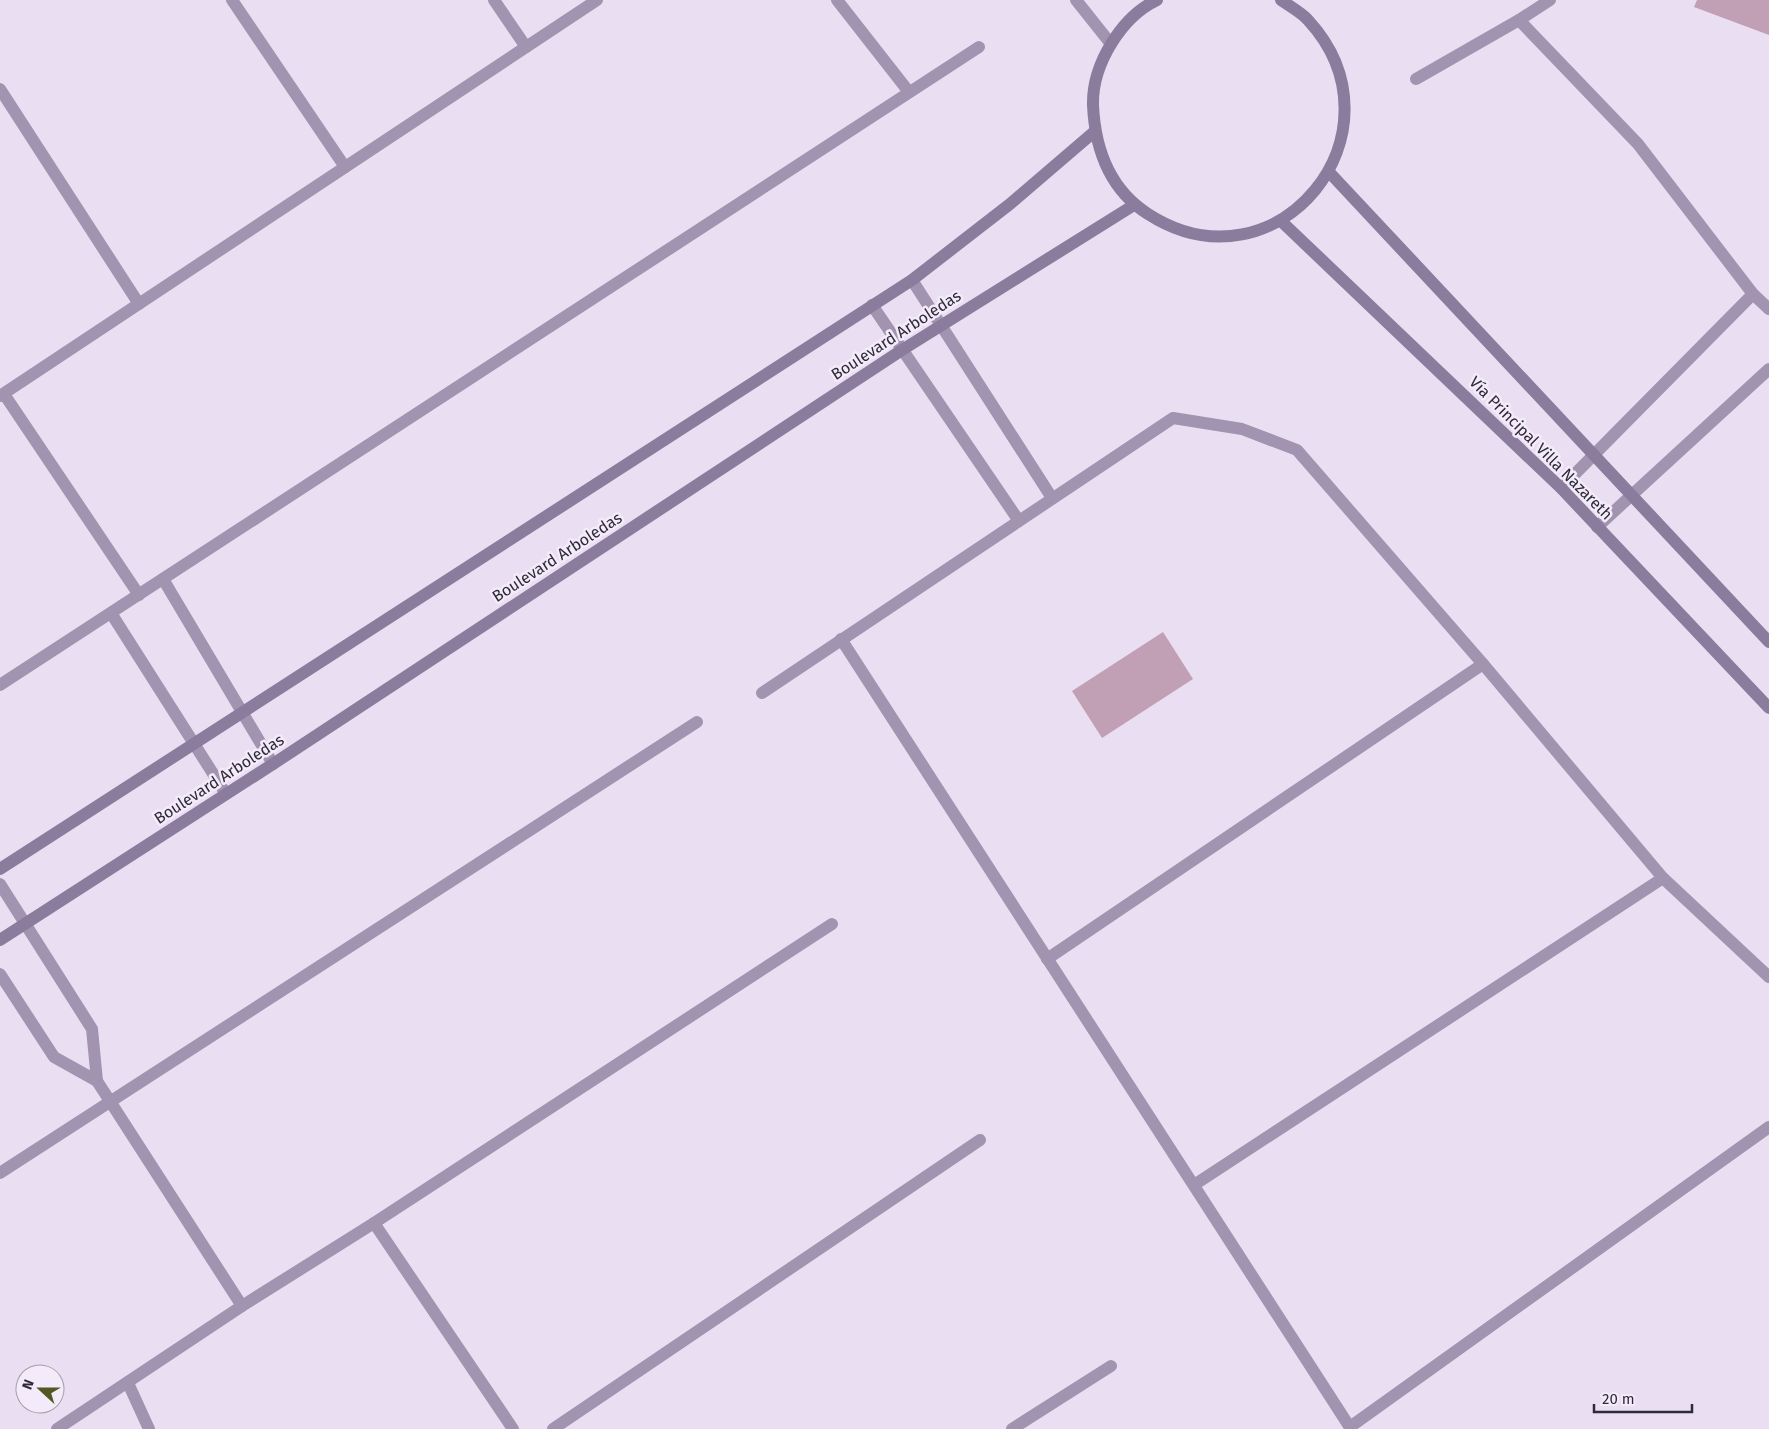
<svg xmlns="http://www.w3.org/2000/svg" width="1769" height="1429" font-family="'Fira Sans',sans-serif">
<style>
.green{fill:#c19fb4}
.lines{fill:none;stroke-linecap:round;stroke-linejoin:round}
.street{stroke:#a294b1;stroke-width:12}
.secondary{stroke:#8b7c9e;stroke-width:12}
.labels{text-anchor:middle;dominant-baseline:central;stroke-width:5;stroke-linejoin:round;paint-order:stroke}
.street-label{font-size:16px;fill:#2f2a38;stroke:#f4ebfa}
</style>
<rect width="100%" height="100%" fill="#eadff2"/>
<g class="green">
<path d="M1697,0H1769V35L1694,7Z"/>
<path d="M1163,632L1193,679L1102,738L1072,691Z"/>
</g>
<g class="lines">
<g class="street">
<path d="M232,0L345,167"/>
<path d="M494,0L526,47"/>
<path d="M837,0L909,92"/>
<path d="M1076,0L1111,44"/>
<path d="M1519,20L1638,144L1753,294L1769,309"/>
<path d="M1416,79L1519,20L1550,0"/>
<path d="M0,89L139,304"/>
<path d="M912,280L1052,498"/>
<path d="M872,305L1019,521"/>
<path d="M4,394L139,595"/>
<path d="M0,396L597,0"/>
<path d="M1561,488L1753,294"/>
<path d="M1597,527L1769,369"/>
<path d="M163,579L273,764"/>
<path d="M111,613L226,794"/>
<path d="M841,639L1351,1429"/>
<path d="M0,685L979,47"/>
<path d="M762,693L1173,418L1242,429L1297,450L1483,664L1663,878L1769,977"/>
<path d="M0,884L92,1029L97,1081"/>
<path d="M1047,959L1483,664"/>
<path d="M0,974L54,1057L97,1081L242,1306"/>
<path d="M0,1173L697,722"/>
<path d="M1194,1185L1663,878"/>
<path d="M374,1223L513,1429"/>
<path d="M128,1383L149,1429"/>
<path d="M1350,1427L1769,1127"/>
<path d="M57,1429L242,1306L374,1223L832,924"/>
<path d="M553,1429L980,1140"/>
<path d="M1012,1429L1111,1366"/>
</g>
<g class="secondary">
<path d="M1157,0C1121,17 1092,65 1093,105C1095,149 1109,189 1148,214C1277,297 1411,132 1308,20C1301,12 1289,6 1281,0"/>
<path d="M1329,172L1769,642"/>
<path d="M1281,221L1561,488L1769,708"/>
<path d="M0,869L912,280L1010,204L1094,132"/>
<path d="M0,940L273,764L902,350L1134,205"/>
</g>
</g>
<g class="labels">
<g class="street-label">
<text transform="translate(896 335) rotate(-33)">Boulevard Arboledas</text>
<text transform="translate(1541 448) rotate(45)">Vía Principal Villa Nazareth</text>
<text transform="translate(557 557) rotate(-33)">Boulevard Arboledas</text>
<text transform="translate(219 779) rotate(-33)">Boulevard Arboledas</text>
</g>
</g>
<g transform="translate(40 1389) rotate(291)"><circle r="24" fill="#f4ebfa" stroke="#a59eac"/>
<path d="M0-4L9 19L0 12L-9 19Z" fill="#525920"/>
<text y="-8" font-size="14" font-weight="bold" text-anchor="middle" fill="#2f2a38">N</text>
</g>
<path d="M1594 1404v8h98v-8" fill="none" stroke="#2f2a38" stroke-width="2.5"/>
<text x="1602" y="1404" font-size="15" fill="#2f2a38" stroke="#f4ebfa" stroke-width="4" paint-order="stroke">20 m</text>
</svg>
